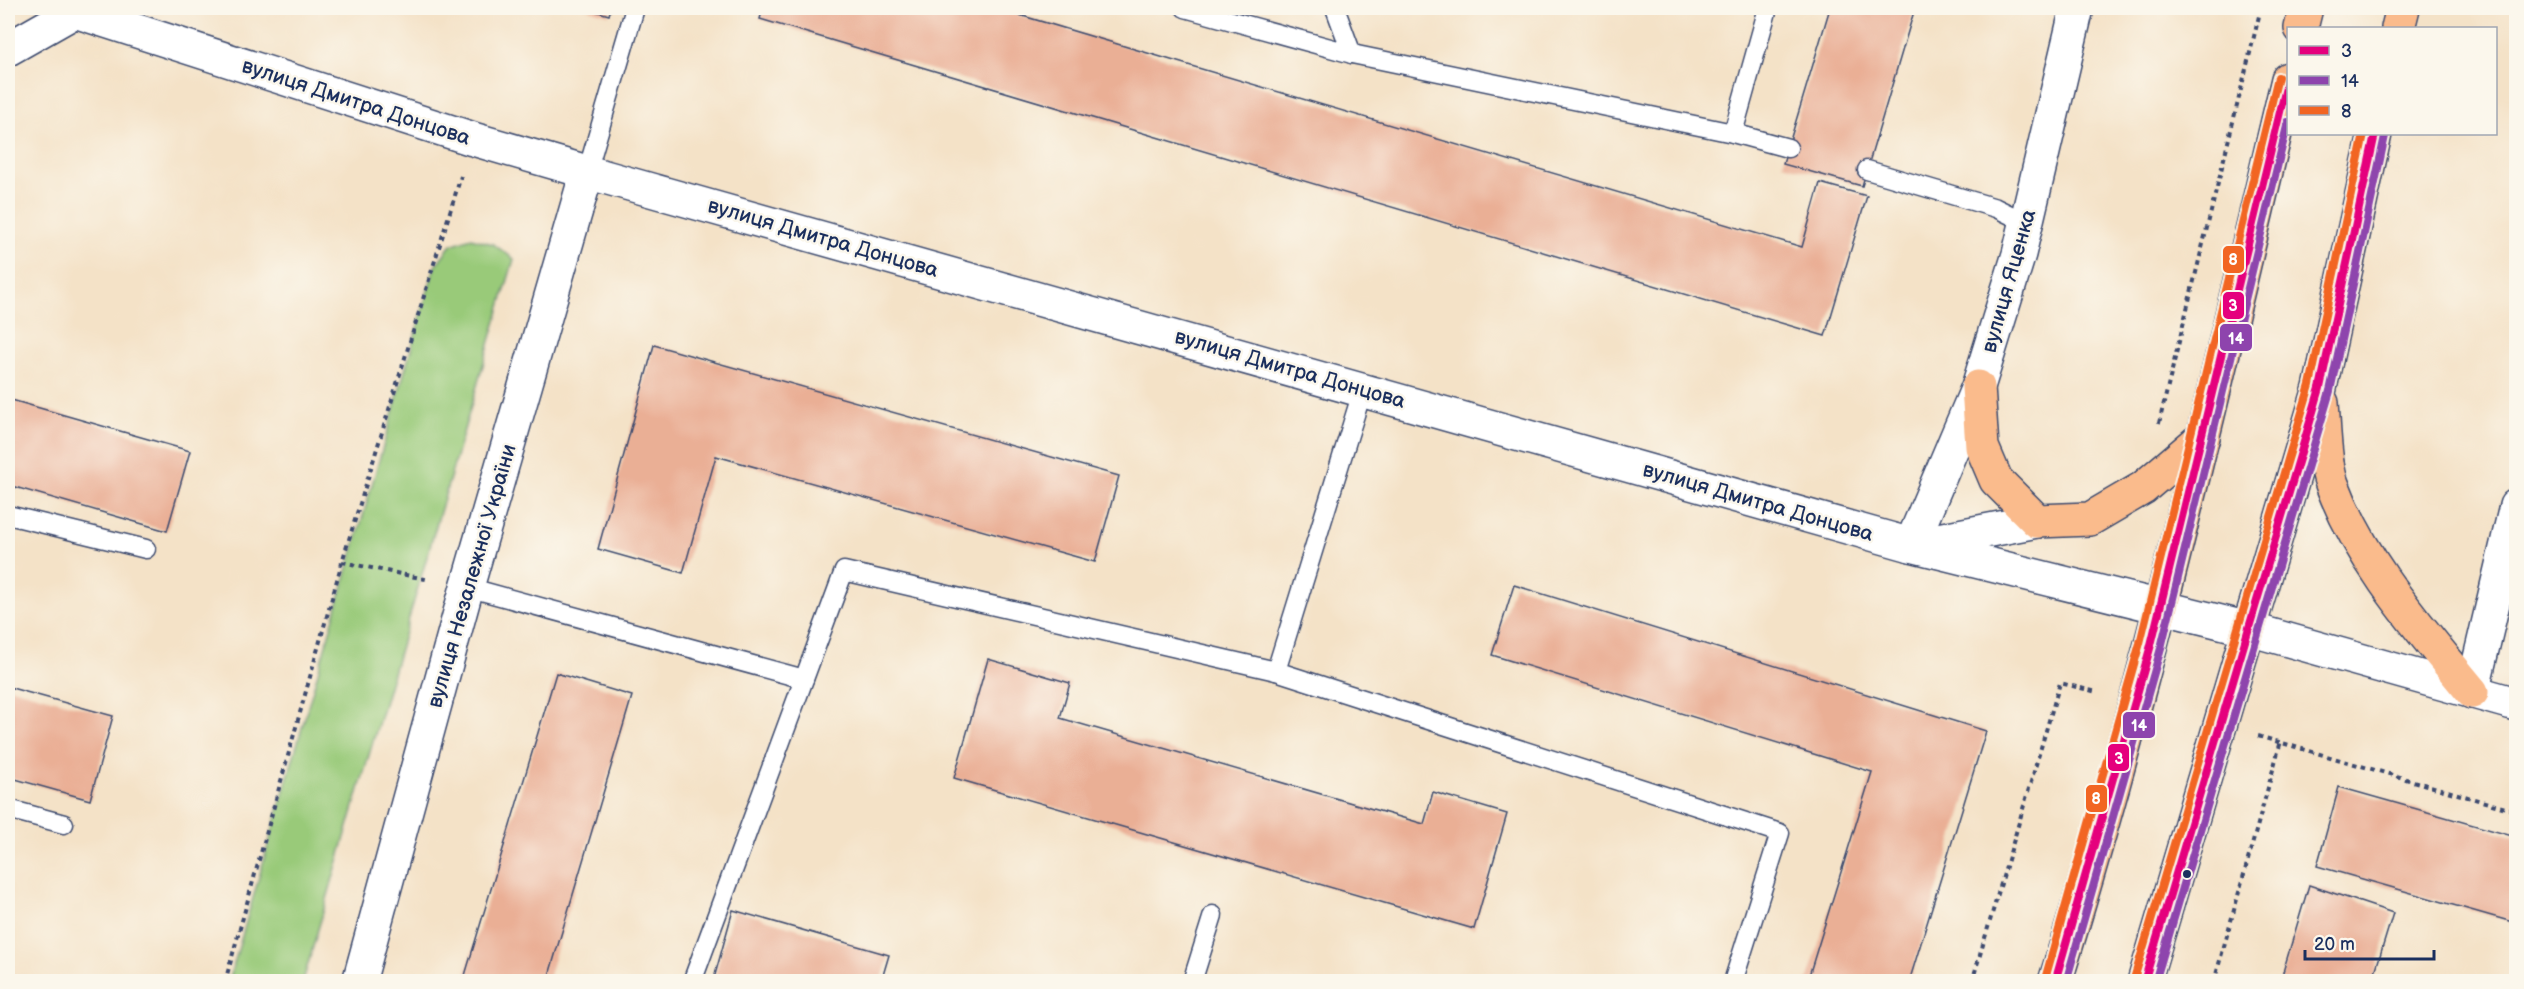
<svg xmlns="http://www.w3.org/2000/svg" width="2524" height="989" font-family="'Balsamiq Sans',sans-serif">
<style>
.green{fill:#99ca79;stroke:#5a7c6c;stroke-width:1.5}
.building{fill:#eaaf95}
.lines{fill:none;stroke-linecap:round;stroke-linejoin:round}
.service-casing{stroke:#3c4a6e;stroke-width:21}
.minor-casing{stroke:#3c4a6e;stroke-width:36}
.tertiary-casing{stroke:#3c4a6e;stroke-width:36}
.primary-casing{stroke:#3c4a6e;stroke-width:36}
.path{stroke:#3c4a6e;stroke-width:4;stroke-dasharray:4.5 4.5;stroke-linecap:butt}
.service{stroke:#fff;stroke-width:18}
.minor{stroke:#fff;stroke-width:33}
.tertiary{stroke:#fff;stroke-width:33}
.primary{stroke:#fabb8c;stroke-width:33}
.bus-1-casing{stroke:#fbf7ec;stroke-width:12}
.bus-2-casing{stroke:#fbf7ec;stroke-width:12}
.bus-3-casing{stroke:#fbf7ec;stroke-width:12}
.bus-1{stroke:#e5007d;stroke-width:8}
.bus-2{stroke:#8e44ad;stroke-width:8}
.bus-3{stroke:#f26522;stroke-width:8}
.bus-dot{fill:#1b2f5e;stroke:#fbf7ec;stroke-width:2}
.labels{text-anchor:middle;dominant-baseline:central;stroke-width:5;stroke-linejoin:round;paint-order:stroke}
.street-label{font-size:21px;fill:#1b2f5e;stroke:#fbf7ec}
.line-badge{stroke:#fbf7ec;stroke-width:2}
.badge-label{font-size:16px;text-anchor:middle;font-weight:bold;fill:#fff}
</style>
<rect width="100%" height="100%" fill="#fbf7ec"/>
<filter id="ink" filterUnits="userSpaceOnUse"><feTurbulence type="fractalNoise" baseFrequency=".0167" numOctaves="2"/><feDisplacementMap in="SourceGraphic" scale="12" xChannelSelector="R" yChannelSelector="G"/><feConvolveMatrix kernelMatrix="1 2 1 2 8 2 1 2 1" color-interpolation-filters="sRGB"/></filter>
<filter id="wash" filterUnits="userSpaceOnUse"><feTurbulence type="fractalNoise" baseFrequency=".008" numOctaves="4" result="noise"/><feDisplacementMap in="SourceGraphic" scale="24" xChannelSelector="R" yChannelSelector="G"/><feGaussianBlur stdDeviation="1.35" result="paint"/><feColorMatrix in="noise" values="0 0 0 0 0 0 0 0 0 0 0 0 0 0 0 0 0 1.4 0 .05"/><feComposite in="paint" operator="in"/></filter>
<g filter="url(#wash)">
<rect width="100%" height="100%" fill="#f4e2c7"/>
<path class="green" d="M471,238L493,244L514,259L303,981H229L435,266L451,245Z"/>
<g id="blocks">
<g class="building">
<path d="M585,8H611L609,15Z"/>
<path d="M763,8H996L1802,247L1820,183L1867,196L1825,336L760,19Z"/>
<path d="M1830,8H1915L1862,186L1783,164Z"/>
<path d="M654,345L1119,476L1095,562L716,456L683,573L598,549Z"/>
<path d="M8,399L190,451L167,531L8,485Z"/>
<path d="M1514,585L1986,731L1909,982H1807L1872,772L1492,655Z"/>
<path d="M988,659L1070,683L1060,718L1424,824L1433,792L1507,814L1474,929L954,778Z"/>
<path d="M556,673L632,696L547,982H463Z"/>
<path d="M8,687L113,716L90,800L8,777Z"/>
<path d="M2339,787L2516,837V923L2317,866Z"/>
<path d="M2309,885L2393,913L2372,982H2280Z"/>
<path d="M733,910L889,955L881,982H713Z"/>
</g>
</g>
</g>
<g filter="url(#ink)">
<use href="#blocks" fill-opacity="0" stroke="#3c4a6e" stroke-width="1.5"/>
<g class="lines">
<g class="service-casing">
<g id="service">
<path d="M1185,8L1352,54L1733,133L1788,148"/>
<path d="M1335,8L1352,54"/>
<path d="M1733,133L1768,8"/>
<path d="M1867,170L1996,208L2027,223"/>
<path d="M587,172L635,8"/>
<path d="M1363,389L1276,671L1780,833L1733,982"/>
<path d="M8,515L146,549"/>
<path d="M467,587L804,679"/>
<path d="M8,809L64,824"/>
<path d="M692,982L844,571L1276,671"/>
<path d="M1192,982L1213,915"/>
</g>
</g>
<g class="minor-casing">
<g id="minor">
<path d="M74,8L75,11L473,139L587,172"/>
<path d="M8,49L75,11"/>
</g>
</g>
<g class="tertiary-casing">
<g id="tertiary">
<path d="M1922,543L2037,521"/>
<path d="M1911,545L1978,387L2019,254L2077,8"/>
<path d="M2472,692L2516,506"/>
<path d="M359,982L467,587L587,172L1911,545L2249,629L2516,704"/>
</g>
</g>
<g class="primary-casing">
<g id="primary">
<path d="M2301,28L2306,8"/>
<path d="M2398,28L2403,8"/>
<path d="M1978,387L1982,447L1996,480L2037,521L2090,519L2143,488L2203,437"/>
<path d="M2322,403C2324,426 2324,463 2332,484C2362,564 2419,627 2472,692"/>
<path d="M2055,982C2148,685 2216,381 2288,79"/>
<path d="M2144,982L2320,388L2375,134"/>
</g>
</g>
<g class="path">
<path d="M2159,423L2261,8"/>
<path d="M342,562L430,580"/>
<path d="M2258,736L2516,811"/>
<path d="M225,982L342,562L461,176"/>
<path d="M1972,982L2060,683L2097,692"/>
<path d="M2214,982L2281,741"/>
</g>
<use href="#service" class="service"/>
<use href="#minor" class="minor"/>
<use href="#tertiary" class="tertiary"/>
<use href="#primary" class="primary"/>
<g class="bus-1-casing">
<g id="bus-1">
<path d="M2055,982L2151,645L2288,79"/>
<path d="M2144,982L2320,388L2375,134"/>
</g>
</g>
<g class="bus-2-casing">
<g id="bus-2">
<path d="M2066,982L2161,648L2288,122"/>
<path d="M2155,982L2330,391L2385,136"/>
</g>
</g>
<g class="bus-3-casing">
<g id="bus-3">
<path d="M2045,979L2140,643L2278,77"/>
<path d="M2134,979L2310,385L2364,134"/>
</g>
</g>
<use href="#bus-1" class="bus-1"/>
<use href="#bus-2" class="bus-2"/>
<use href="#bus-3" class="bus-3"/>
</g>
</g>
<circle class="bus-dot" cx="2187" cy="874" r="5"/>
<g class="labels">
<g class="street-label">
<text transform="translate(356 102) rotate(18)">вулиця Дмитра Донцова</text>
<text transform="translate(823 238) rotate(16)">вулиця Дмитра Донцова</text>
<text transform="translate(2009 281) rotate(-74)">вулиця Яценка</text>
<text transform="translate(1290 369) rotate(16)">вулиця Дмитра Донцова</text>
<text transform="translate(1758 502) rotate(16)">вулиця Дмитра Донцова</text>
<text transform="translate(472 576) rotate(-74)">вулиця Незалежної України</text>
</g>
</g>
<g class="line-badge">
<rect x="2222" y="245" width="23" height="29" rx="6" fill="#f26522"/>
<rect x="2222" y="291" width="23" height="29" rx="6" fill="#e5007d"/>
<rect x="2219" y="323" width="34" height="29" rx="6" fill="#8e44ad"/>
<rect x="2122" y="711" width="34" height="28" rx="6" fill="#8e44ad"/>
<rect x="2107" y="743" width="23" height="29" rx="6" fill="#e5007d"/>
<rect x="2085" y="784" width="23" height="29" rx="6" fill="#f26522"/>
</g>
<g class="badge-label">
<text x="2233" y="265">8</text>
<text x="2233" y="311">3</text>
<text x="2236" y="344">14</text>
<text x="2139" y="731">14</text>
<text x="2119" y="764">3</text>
<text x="2096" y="804">8</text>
</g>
<rect width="2524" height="989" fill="none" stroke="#fbf7ec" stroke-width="30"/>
<rect x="2287" y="27" width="210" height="108" fill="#fbf7ec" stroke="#a1a7b3" stroke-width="1.5"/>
<rect x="2299" y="46" width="30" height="9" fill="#e5007d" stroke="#a1a7b3" stroke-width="1.5"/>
<text x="2341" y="57" font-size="18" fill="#1b2f5e">3</text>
<rect x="2299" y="76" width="30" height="9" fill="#8e44ad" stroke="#a1a7b3" stroke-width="1.5"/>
<text x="2341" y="87" font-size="18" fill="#1b2f5e">14</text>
<rect x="2299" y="106" width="30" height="9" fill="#f26522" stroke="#a1a7b3" stroke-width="1.5"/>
<text x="2341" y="117" font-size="18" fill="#1b2f5e">8</text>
<path d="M2305 950v9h129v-9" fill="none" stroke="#1b2f5e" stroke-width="3"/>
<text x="2314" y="950" font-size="18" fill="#1b2f5e" stroke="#fbf7ec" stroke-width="4.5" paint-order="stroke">20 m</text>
</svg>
